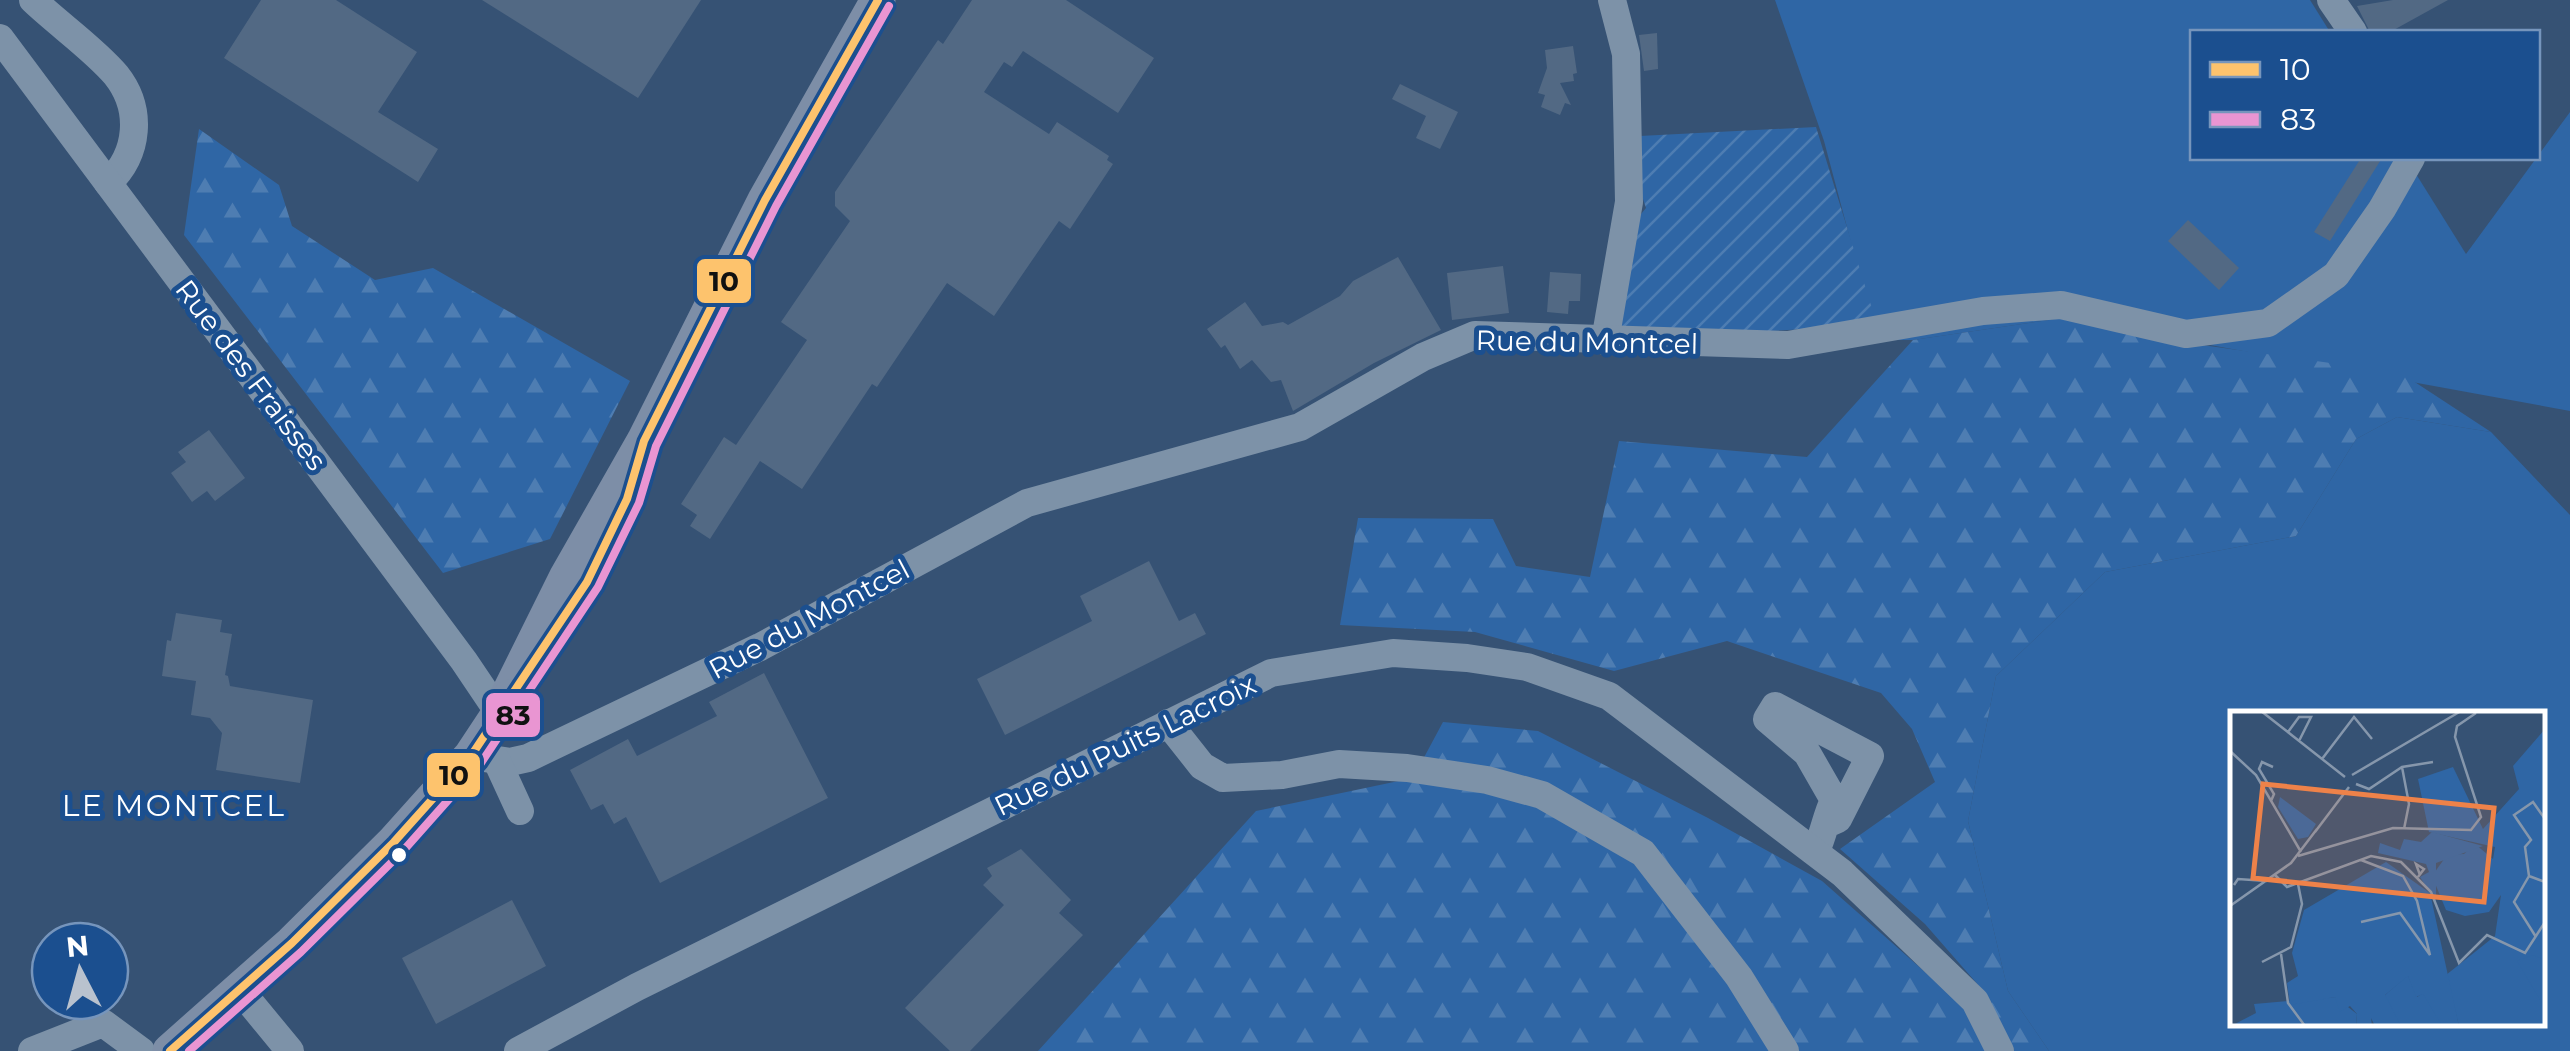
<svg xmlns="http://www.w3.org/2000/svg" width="2570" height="1051" font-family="Montserrat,sans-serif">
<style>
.grass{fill:#2f66a5;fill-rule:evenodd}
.forest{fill:url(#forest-firs)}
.garden{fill:url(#garden-furrows)}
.building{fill:#526984}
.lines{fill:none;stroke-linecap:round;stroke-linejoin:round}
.minor{stroke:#7d92a8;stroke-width:28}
.major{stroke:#7d8ea7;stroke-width:35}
.bus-1-casing{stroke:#1b4f8f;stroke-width:15}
.bus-2-casing{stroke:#1b4f8f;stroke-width:15}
.bus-1{stroke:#fdc36d;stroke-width:8}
.bus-2{stroke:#e995d2;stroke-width:8}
.bus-dot{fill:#fff;stroke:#1b4f8f;stroke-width:4}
.labels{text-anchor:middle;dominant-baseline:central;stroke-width:10;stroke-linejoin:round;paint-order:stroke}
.street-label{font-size:28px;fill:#fff;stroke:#1b4f8f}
.neighbourhood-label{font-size:30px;letter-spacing:2.5px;fill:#fff;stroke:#1b4f8f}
.inset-road{fill:none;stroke:#8697ac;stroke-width:2.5}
.view{fill:#ee8249;fill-opacity:0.15;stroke:#ee8249;stroke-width:5}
.inset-edge{fill:none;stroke:#fff;stroke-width:5}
.line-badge{stroke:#1b4f8f;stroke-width:4}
.pale-badge-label{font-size:28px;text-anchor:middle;font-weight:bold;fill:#111}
</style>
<defs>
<pattern id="forest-firs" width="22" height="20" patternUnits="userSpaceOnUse" patternTransform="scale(2.5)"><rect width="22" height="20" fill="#2f66a5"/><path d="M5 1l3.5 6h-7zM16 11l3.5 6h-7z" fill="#4e7db2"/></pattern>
<pattern id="garden-furrows" width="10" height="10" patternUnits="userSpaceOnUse" patternTransform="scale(2.5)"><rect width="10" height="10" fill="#2f66a5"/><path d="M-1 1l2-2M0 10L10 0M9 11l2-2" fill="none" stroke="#4e7db2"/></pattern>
</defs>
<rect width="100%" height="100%" fill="#365274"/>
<g class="grass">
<path d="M1775,0H2310L2330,32H2192V158H2406L2466,254L2570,112V411L2062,318L1913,340H1877L1824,141Z"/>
<path d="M2397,417L2491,432L2570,515V1051H2049L2008,991L1968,821L1996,676L2105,572L2296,536L2356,439ZM2232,714H2542V1024H2232Z"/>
</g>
<g class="forest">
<path d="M199,129L279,185L292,226L375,280L433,268L630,381L550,539L443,573L184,235Z"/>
<path d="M2062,318L2202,345L2401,373L2491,432L2397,417L2356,439L2296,536L2105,572L1996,676L1968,821L2008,991L2049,1051H2014L1987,995L1925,924L1840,849L1935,782L1912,729L1881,693L1727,641L1614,671L1475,632L1340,625L1358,518L1493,519L1516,566L1590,577L1619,441L1807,457L1913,340Z"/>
<path d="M1443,722L1538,731L1708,818L1822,881L1968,1010L1986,1051H1038L1256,811L1413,778Z"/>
</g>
<path class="garden" d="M1816,127L1875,318L1806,329L1734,333L1618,327L1632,225L1646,208L1642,196L1640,136Z"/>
<g class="building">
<path d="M261,0H336L417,52L378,112L438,149L418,182L224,58Z"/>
<path d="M482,0H701L638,98Z"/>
<path d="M972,0H1066L1154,58L1118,113L1023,51L1012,67L1004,62L984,92L1049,134L1057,122L1109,156L1107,160L1113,164L1070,229L1059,221L994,316L947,283L877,387L872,384L802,489L760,461L710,539L690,526L697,515L681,504L724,437L736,445L807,340L781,322L850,221L835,206V192L938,40L943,44Z"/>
<path d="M2393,0H2448L2390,32H2370L2357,6Z"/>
<path d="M1657,33L1658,69L1644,71L1639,35Z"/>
<path d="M1573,46L1577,73L1573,74L1574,81L1560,83L1571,105L1565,103L1560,115L1541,107L1545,95L1538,93L1547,68L1545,50Z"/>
<path d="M1400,84L1458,112L1440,149L1416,138L1426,116L1392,99Z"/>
<path d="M2361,158H2382L2330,241L2314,232Z"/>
<path d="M2188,220L2239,268L2219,290L2168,241Z"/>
<path d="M1398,257L1441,330L1374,363L1293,411L1281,380L1271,382L1252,360L1240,369L1225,345L1221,348L1207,329L1245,302L1262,326L1283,322L1288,325L1340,296L1353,281Z"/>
<path d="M1503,266L1509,313L1452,320L1447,273Z"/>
<path d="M1550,272L1581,274L1580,301H1569L1568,314L1547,312Z"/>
<path d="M209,430L245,478L215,501L207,491L192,502L171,473L186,462L178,452Z"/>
<path d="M1149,561L1179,621L1195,613L1206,634L1005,735L977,679L1092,621L1080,596Z"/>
<path d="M176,613L222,620L220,632L232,634L225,675L228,676L230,686L313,700L300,783L216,770L222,733L210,718L191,715L196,681L162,676L167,640L171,641Z"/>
<path d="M764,673L828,798L660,883L626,817L614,824L603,804L591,810L570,770L628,739L637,756L717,716L709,702Z"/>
<path d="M1021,849L1071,900L1059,913L1083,935L970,1051H950L905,1008L1004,905L983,885L992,876L987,868Z"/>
<path d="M512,900L546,966L436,1024L402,958Z"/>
</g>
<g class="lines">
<g class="minor">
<path d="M33,0C58,24 94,49 116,75C143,109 139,154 108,183"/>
<path d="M2331,0L2353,32"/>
<path d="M0,38L464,661L499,713"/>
<path d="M1605,341L1629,202L1626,54L1612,0"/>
<path d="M1168,723L1202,766L1223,778L1282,775L1339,764L1407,768L1487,780L1542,795L1643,853L1739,977L1785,1051"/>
<path d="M471,756L510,762L528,758L760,647L1027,503L1300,427L1423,357L1475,335L1788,345L1983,311L2061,305L2186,334L2268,323L2336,275L2382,209L2411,158"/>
<path d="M497,761L520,811"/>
<path d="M1816,851C1824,833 1826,817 1834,800L1807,753L1767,719L1775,706L1870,756L1838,819L1829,823"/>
<path d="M239,989L290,1051"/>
<path d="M32,1051L103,1023L141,1051"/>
<path d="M518,1051L637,987L1271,673L1393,653L1467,658L1527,667L1609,696L1842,873L1975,1001L2000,1051"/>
</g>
<g class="major">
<path d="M499,713L566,578L644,441L765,200L878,0"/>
<path d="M170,1051L292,943L394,842L471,756L510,697"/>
</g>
<g class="bus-1-casing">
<path id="bus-1" d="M170,1051L292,943L394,842L471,756L587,582L627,499L644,441L765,200L878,0"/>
</g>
<g class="bus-2-casing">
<path id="bus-2" d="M189,1051L301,952L403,851L481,763L598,587L639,503L656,446L776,206L889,6"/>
</g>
<use href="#bus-1" class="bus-1"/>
<use href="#bus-2" class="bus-2"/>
</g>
<circle class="bus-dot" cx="399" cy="855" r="9"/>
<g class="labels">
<g class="street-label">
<text transform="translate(1587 342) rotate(1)">Rue du Montcel</text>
<text transform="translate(251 375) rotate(53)">Rue des Fraisses</text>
<text transform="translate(809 619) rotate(-28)">Rue du Montcel</text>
<text transform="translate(1125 745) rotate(-26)">Rue du Puits Lacroix</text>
</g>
<g class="neighbourhood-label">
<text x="174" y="805">LE MONTCEL</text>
</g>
</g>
<g transform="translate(2230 711)">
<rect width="315" height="315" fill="#365274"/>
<path d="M315,18V315H229L216,264L265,225L271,184L259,201L235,205L216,199L202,165L217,144L234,143L245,133L263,148L265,136L199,121L188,68L223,56L253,118L289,78L283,55ZM178,264L187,286L193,282L214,315H171L156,293L155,284ZM105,286L127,303L126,315H1L26,302L24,293Z" fill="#2f66a5"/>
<path d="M50,86L86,113L78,126L68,128L48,96ZM202,121L253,135L206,152V191L190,166L199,161L196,153L148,142L150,132L170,139L174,128L191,131ZM156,151L200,182L229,315L211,313L193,283L186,286L178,265L155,284L171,315H145L141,307L142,315H126L127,303L120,295L110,301L105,286L60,294L57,272L68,265L62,242L74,199ZM303,244L315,249V297L287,250Z" fill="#2f66a5"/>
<path class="inset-road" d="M31,0L115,66M58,21L69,6H81L69,30M0,40L26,64L71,141M92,48L124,6L142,28M172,56L179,93L174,118M122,64L231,0M126,73L139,78L172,56L203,51M41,90L44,83L29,58L32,51L43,56M315,108L303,91L284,104L301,129L295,136L299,165L315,171M85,121L119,76M68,145L163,117L241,119L251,106L225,26L227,15L246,2M45,164L57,176L141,145L171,151L201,181L229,252L257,224L295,242L315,211M299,165L284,191L306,226M188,166L194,158L186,153L190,164M4,174L8,168L37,170M0,195L61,152L87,118M131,211L170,202L200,244L187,190L173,165L131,149M51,243L58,292L75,315M32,251L61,236L72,193L68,173"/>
<path class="view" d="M33,73L264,97L254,191L23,167Z"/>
<rect width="315" height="315" class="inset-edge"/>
</g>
<g class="line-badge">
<rect x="695" y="257" width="58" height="48" rx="10" fill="#fdc36d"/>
<rect x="484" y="691" width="58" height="48" rx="10" fill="#e995d2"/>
<rect x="425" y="751" width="57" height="48" rx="10" fill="#fdc36d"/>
</g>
<g class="pale-badge-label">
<text x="724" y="291">10</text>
<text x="513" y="725">83</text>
<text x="454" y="785">10</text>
</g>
<rect x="2190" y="30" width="350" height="130" fill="#1b4f8f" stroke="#7695bc" stroke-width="2.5"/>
<rect x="2210" y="62" width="50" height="15" fill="#fdc36d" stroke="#7695bc" stroke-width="2.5"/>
<text x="2280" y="80" font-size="30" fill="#ffffff">10</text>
<rect x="2210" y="112" width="50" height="15" fill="#e995d2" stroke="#7695bc" stroke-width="2.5"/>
<text x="2280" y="130" font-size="30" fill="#ffffff">83</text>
<g transform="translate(80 971) rotate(354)"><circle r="48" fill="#1b4f8f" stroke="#7695bc" stroke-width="2.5"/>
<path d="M0-8L18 38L0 25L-18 38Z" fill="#b9c2ce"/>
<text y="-15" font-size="28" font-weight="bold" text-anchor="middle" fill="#ffffff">N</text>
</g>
</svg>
